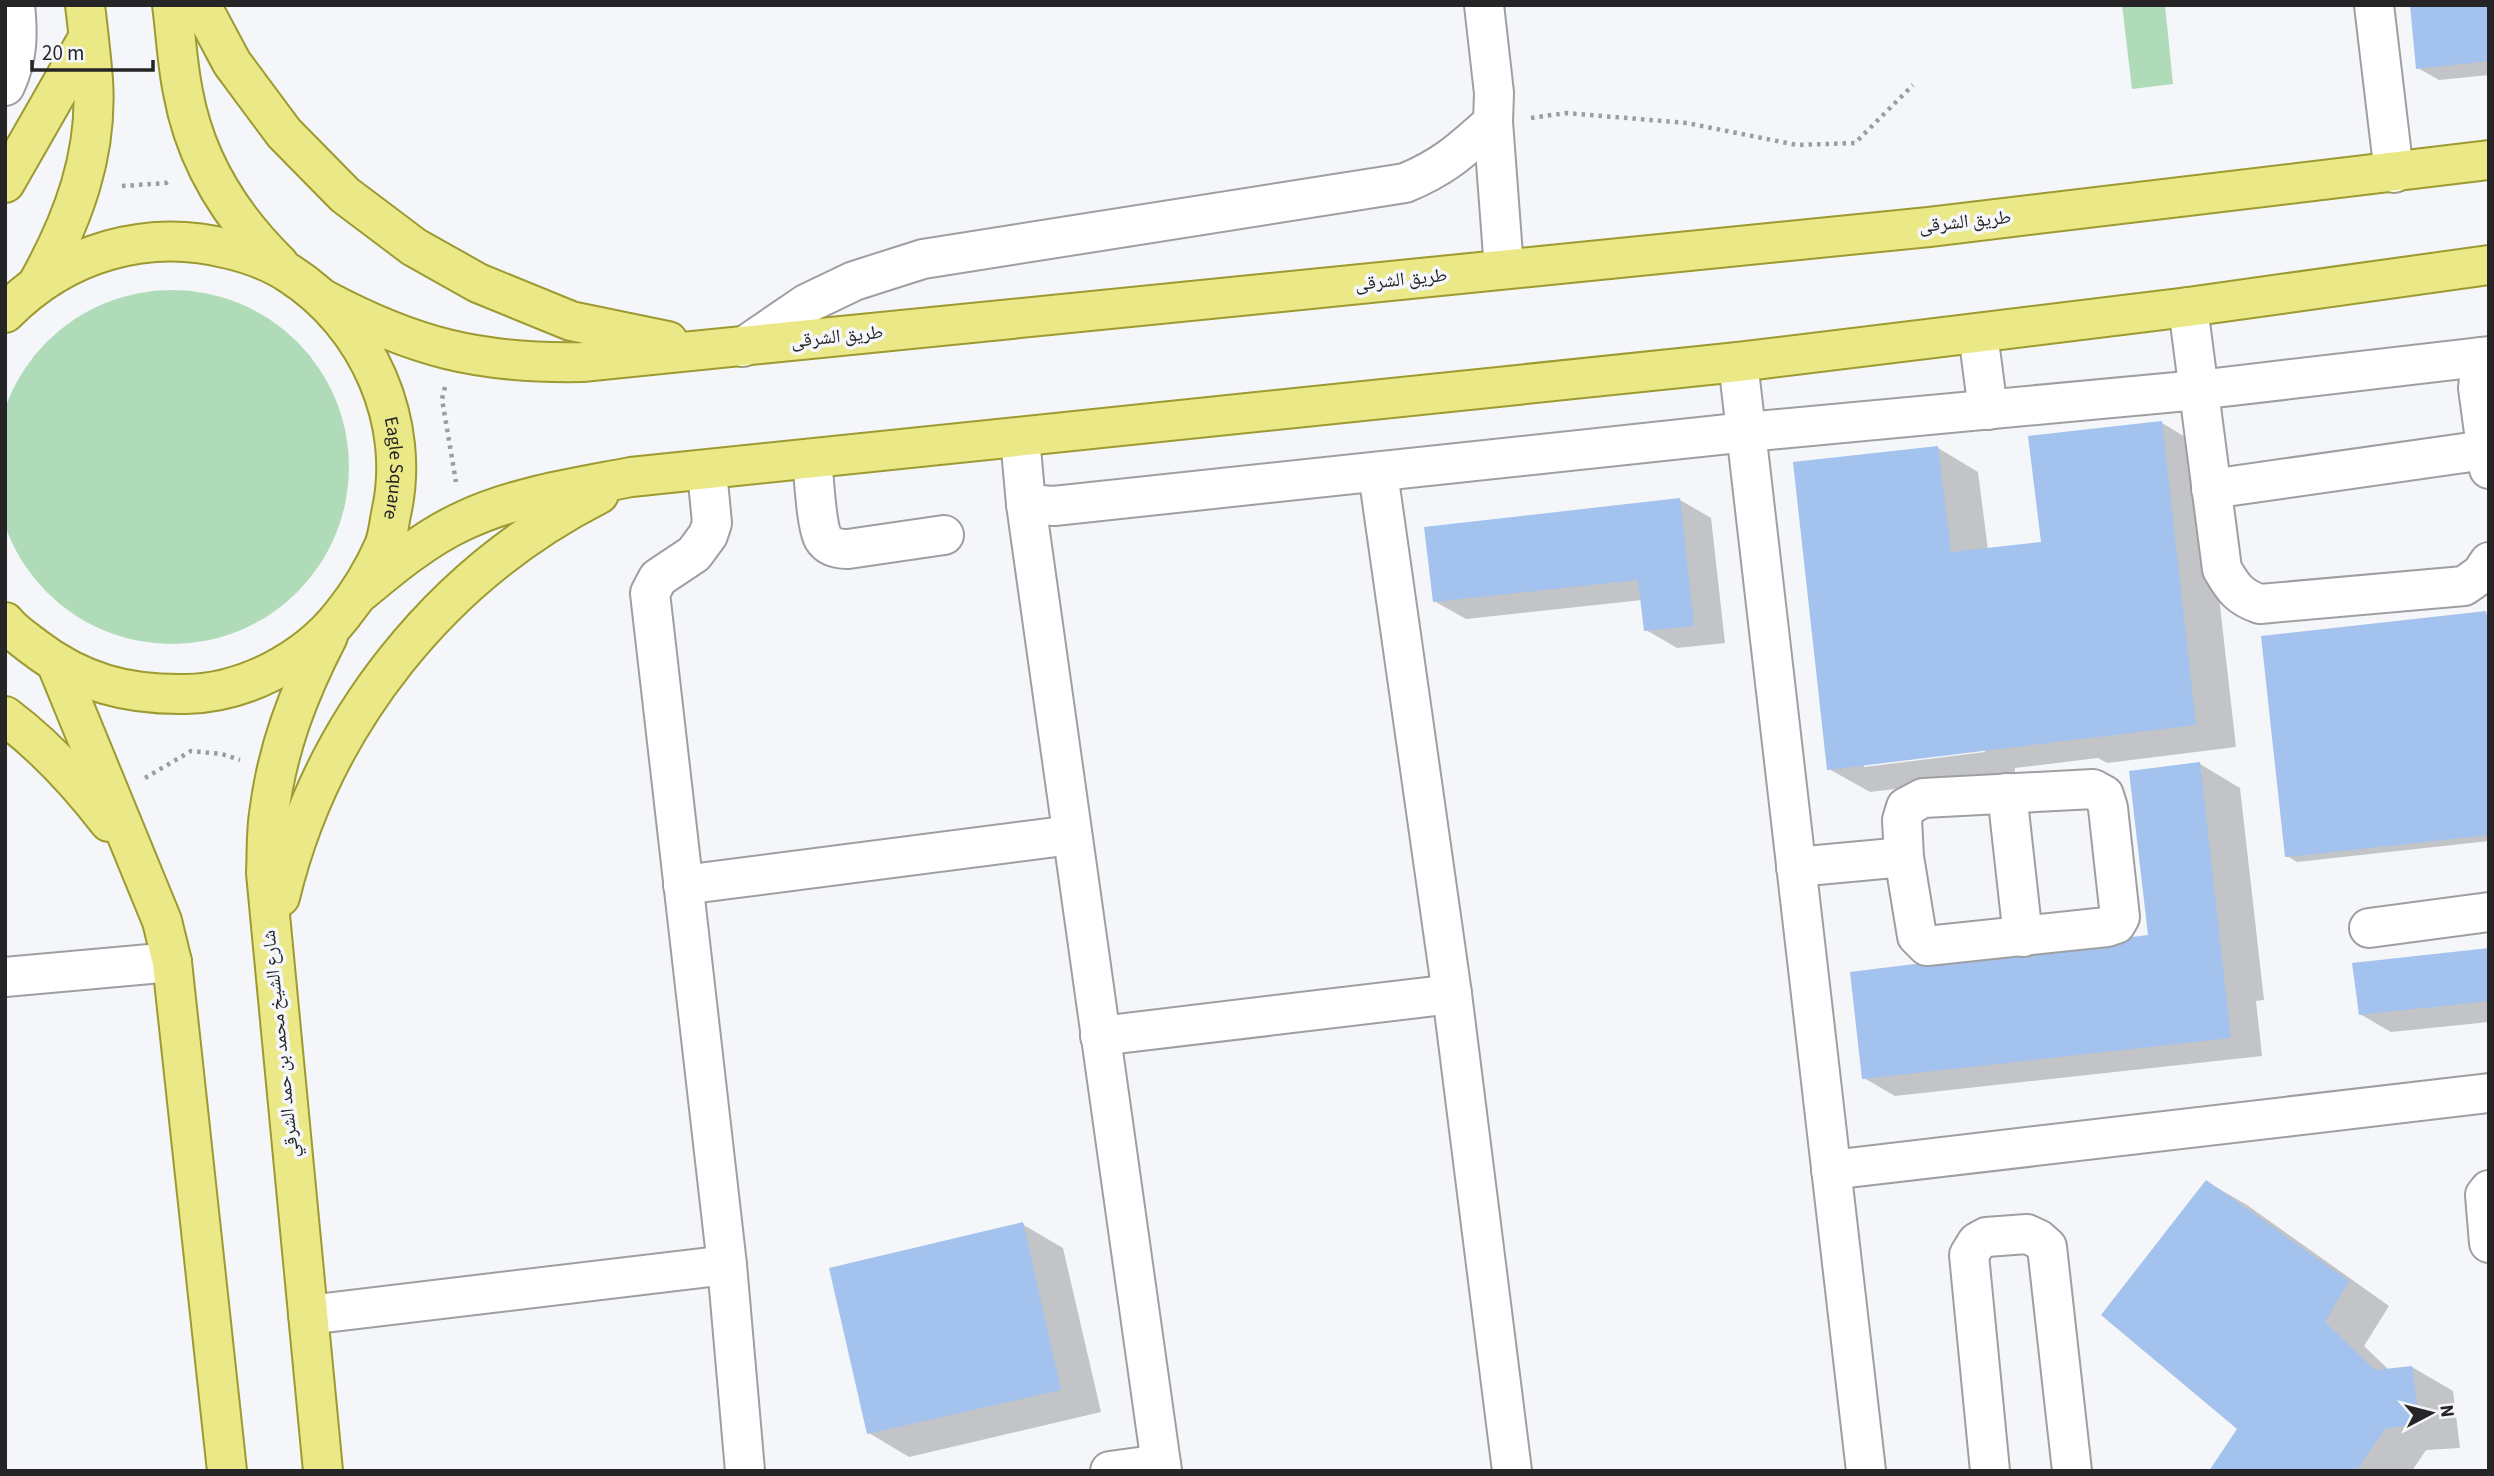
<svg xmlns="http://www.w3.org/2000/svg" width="2494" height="1476" font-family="'Source Sans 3','Noto Naskh Arabic',sans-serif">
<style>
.green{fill:#b0dbb8}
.shadow{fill:#0003;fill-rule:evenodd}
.building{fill:#a3c2ed}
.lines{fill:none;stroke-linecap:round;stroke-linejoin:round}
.minor-casing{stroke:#9e9fa2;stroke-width:42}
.major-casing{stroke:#9d9a31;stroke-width:42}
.path{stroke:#9b9d9f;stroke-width:4.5;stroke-dasharray:3.5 5;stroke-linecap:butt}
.minor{stroke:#fff;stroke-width:38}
.major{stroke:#ebe887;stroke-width:38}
.labels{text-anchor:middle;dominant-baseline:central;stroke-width:7;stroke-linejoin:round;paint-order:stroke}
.street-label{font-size:19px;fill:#252527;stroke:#f4f6f9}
</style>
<rect width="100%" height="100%" fill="#f4f6f9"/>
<g class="green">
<path d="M2122,5H2165L2173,84L2132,89Z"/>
<circle cx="172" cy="467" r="177"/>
</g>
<g class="shadow">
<path d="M2489,5V75L2439,80L2418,68Z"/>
<path d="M2162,423L2202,447L2236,747L2107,763L2098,758L2015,768V774L1870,792L1829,769L1938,448L1978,472L1988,550L2043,543ZM1984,749L1985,752L1864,767V764Z"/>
<path d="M1680,500L1711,518L1725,643L1677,648L1646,630L1642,600L1466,619L1434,601Z"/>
<path d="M2485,613L2489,615V841L2297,862L2287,856Z"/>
<path d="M2200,764L2240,788L2264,1000L2256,1001L2262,1056L1895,1096L1864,1078L2150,937Z"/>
<path d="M2489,950V1022L2391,1032L2360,1014Z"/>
<path d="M2207,1182L2247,1205L2389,1306L2364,1346L2389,1370L2412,1367L2453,1391L2460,1448L2426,1450L2412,1471H2211L2239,1429Z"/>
<path d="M1022,1224L1063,1248L1101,1412L909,1457L869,1433Z"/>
</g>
<g class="building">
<path d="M2410,5H2489V61L2416,69Z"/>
<path d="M2162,421L2196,725L1827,770L1793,462L1938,446L1951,552L2041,542L2028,436Z"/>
<path d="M1680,498L1694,626L1644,631L1638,580L1433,602L1424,527Z"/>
<path d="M2486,611L2489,639V835L2285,857L2261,636Z"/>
<path d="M2200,762L2231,1038L1862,1079L1850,972L2148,935L2129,771Z"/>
<path d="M2489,948V1001L2359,1015L2352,963Z"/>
<path d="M2206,1180L2349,1281L2325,1322L2375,1370L2412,1366L2420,1425L2386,1428L2356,1471H2209L2237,1429L2101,1315Z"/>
<path d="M1023,1222L1061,1390L867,1434L829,1268Z"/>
</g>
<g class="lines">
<g class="minor-casing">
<g id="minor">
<path d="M2374,5L2394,173"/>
<path d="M5,86C18,59 18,34 15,5"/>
<path d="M1493,122L1504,269"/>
<path d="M2188,307L2222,569C2233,588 2239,597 2260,604L2464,586L2481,574L2489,562"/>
<path d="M1978,334L1988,410"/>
<path d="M743,347L806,304L854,281L923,259L1405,183C1444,167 1462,150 1493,122L1494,93L1484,5"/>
<path d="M2481,357L2478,388L2489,469"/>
<path d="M1738,362L1866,1471"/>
<path d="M1020,438L1026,504L1162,1471"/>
<path d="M812,459C814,476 816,525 823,538C829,548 839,549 848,549L944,535"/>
<path d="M707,471L712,523L708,535L694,554L658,578L650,593L727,1265L745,1471"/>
<path d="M1378,473L1452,994L1512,1471"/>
<path d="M2211,489L2485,450"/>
<path d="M1026,504L1054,506L1747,432L2198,390L2489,356"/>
<path d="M2007,793L2023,937"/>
<path d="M1796,867L1904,857L1917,936L1927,946L2107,927L2116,924L2120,917L2108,808L2104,795L2093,789L1923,798L1906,807L1902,820L1904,857"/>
<path d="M683,885L1072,835"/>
<path d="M2369,928L2489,912"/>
<path d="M5,977L172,962"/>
<path d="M1100,1036L1452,994"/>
<path d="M1831,1170L2489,1093"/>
<path d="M2489,1190L2485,1195L2489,1243"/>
<path d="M308,1315L727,1265"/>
<path d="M1110,1471L1161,1464"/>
<path d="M1990,1471L1969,1255L1977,1242L1986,1237L2027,1234L2038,1239L2047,1247L2072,1471"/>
</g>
</g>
<g class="major-casing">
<g id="major">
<path d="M172,5C176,34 177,63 183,92C195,159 231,217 279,264"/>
<path d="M201,5L232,63L284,133L345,195L414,247L478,283L571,321L668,341"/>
<path d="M5,183L88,38"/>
<path d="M38,283C73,220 98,154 93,80C91,55 88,30 85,5"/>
<path d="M323,299C413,347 479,364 582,362L1929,227L2489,160"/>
<path id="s1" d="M5,313C65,252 147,228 229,249C250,254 272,262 290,274C368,324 412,423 391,514C389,524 388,536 384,546C373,571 359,594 342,615C306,661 244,693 186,694C127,695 81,683 34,647C24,639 13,632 5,622"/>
<path d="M361,592C392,566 426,538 463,521C516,496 575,488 631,477L1738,362L2188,307L2489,265"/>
<path d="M57,665L162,921L172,962L227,1471"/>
<path d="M5,716C45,746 79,783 109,822"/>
<path d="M280,897C322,723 440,575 599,494"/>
<path d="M323,1471L266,873C267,853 266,833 269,814C277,749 298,694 328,636"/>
</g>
</g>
<g class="path">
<path d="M1531,118L1566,113L1687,123L1797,145L1855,143L1913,85"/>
<path d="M122,186L166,183L171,180"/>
<path d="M445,387L442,399L456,482"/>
<path d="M145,778L191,751L222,754L240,760"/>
</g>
<use href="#minor" class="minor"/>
<use href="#major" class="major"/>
</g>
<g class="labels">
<g class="street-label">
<text transform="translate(1965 222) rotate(-6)">طريق الشرقى</text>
<text transform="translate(1401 280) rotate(-6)">طريق الشرقى</text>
<text transform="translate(837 337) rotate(-6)">طريق الشرقى</text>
<text stroke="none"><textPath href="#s1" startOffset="541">Eagle Square</textPath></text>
<text transform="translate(281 1044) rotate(-96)">شارع الشيخ محمد بن حمد الشرقي</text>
</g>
</g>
<rect width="2494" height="1476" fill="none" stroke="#252527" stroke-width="14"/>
<g transform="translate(2431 1413) rotate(83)" stroke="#f4f6f9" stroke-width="5" paint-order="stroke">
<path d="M0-5L12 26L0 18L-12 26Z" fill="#252527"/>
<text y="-10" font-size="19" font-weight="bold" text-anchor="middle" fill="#252527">N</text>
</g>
<path d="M32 60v10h121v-10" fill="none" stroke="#252527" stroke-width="3.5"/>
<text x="42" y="60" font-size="21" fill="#252527" stroke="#f4f6f9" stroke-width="5" paint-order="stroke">20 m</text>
</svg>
